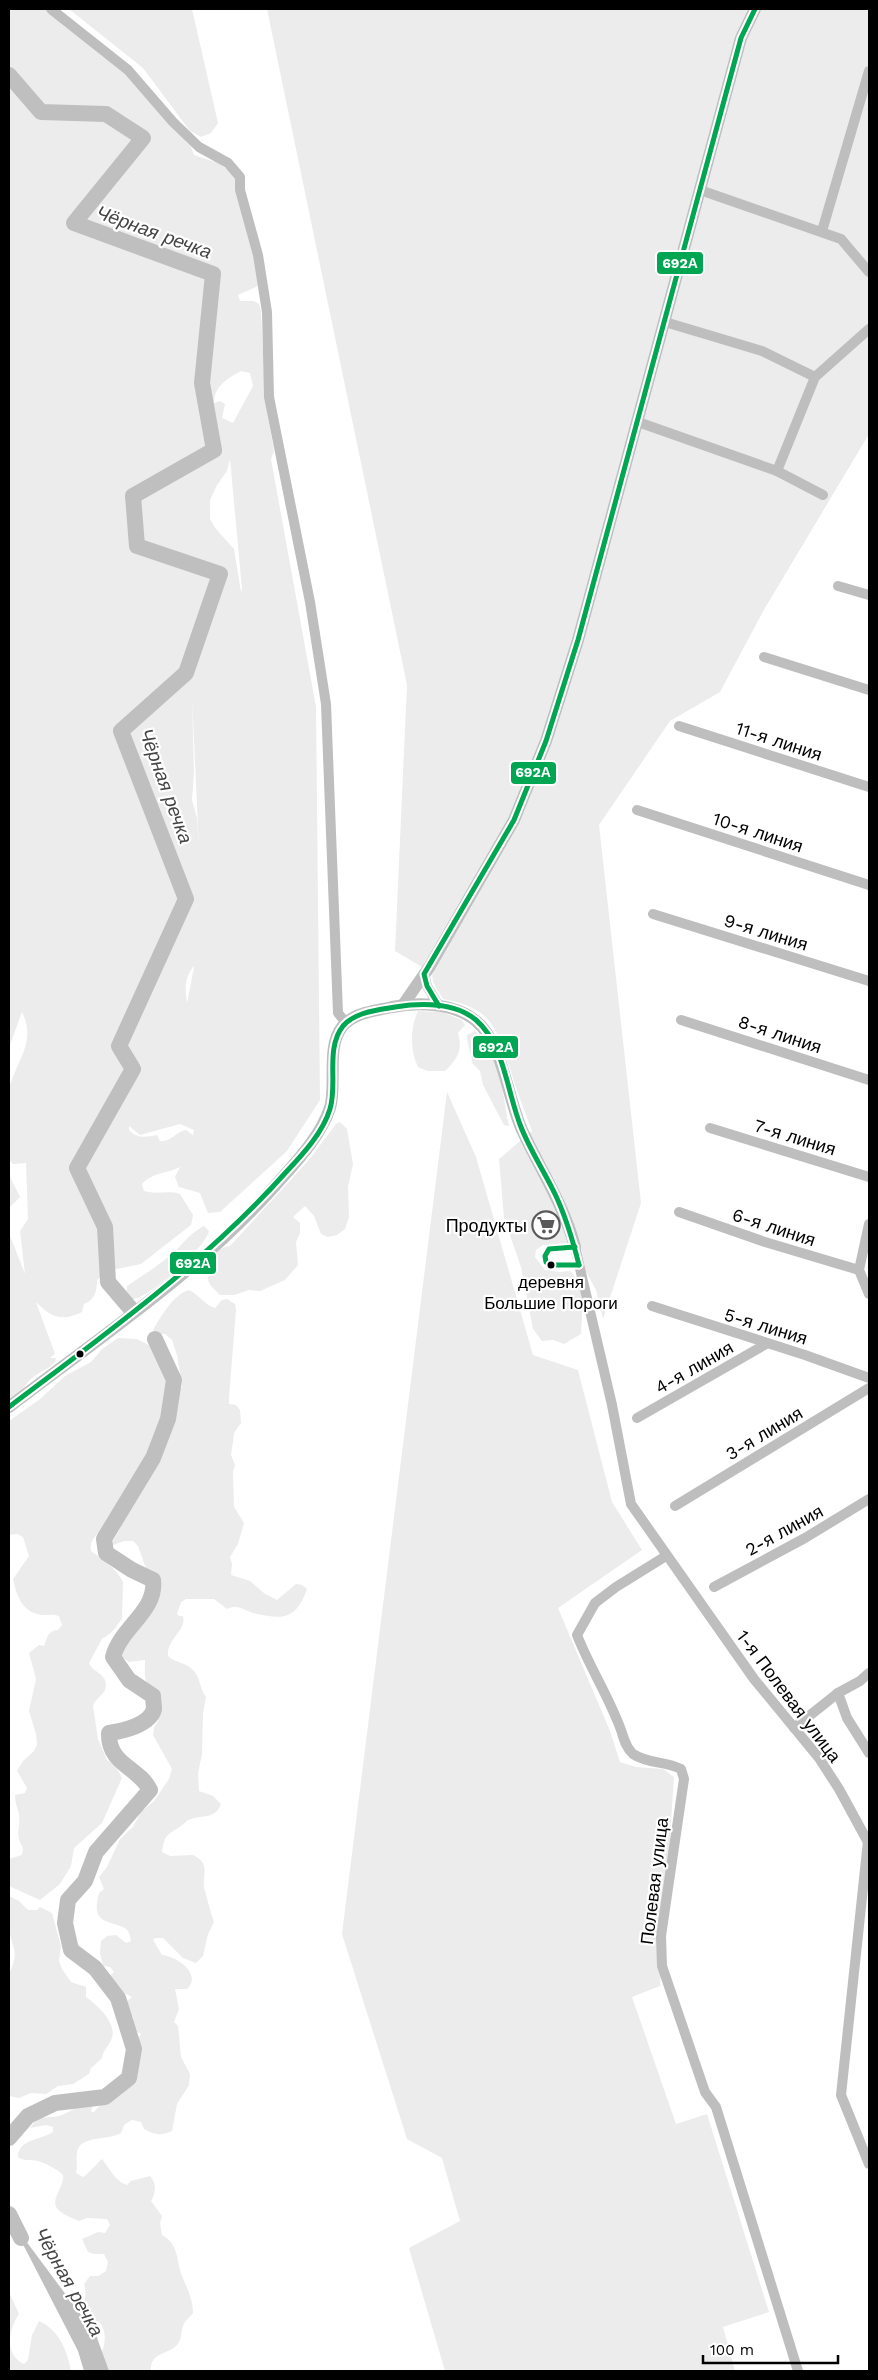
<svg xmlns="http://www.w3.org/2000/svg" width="878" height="2380" font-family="'Work Sans',sans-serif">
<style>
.green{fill:#ececec;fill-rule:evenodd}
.water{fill:#bfbfbf}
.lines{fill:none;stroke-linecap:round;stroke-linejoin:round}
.river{stroke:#bfbfbf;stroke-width:16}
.minor{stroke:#bebebe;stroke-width:10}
.tertiary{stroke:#bebebe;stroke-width:12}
.bus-1-casing{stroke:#fff;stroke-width:9}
.bus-1{stroke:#00a651;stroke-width:5}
.bus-dot{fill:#000;stroke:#fff;stroke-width:2}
.labels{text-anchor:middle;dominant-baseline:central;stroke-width:4.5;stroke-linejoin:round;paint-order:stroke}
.bus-label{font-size:17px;fill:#000;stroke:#fff}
.street-label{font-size:18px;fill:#000;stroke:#fff}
.poi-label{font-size:18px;fill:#000;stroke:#fff;text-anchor:end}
.water-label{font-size:19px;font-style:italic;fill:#444;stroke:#fff}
.line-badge{stroke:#fff;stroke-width:2}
.badge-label{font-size:14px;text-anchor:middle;font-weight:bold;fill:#fff}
</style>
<rect width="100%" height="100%" fill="#fff"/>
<g class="green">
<path d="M9,9H50L65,27L78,33L102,56L119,66L191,147L194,155L218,163L235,175L258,271V286L238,295L240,301H254L259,304L261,311L265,400L274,451L271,459L316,707L320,1100L287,1151L220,1212L208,1213L200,1193L179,1187L175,1177L180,1167C166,1174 153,1172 142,1184L144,1191C157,1195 168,1190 180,1194L193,1215L191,1225L141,1264L107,1271L97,1280C97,1291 95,1300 84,1304L82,1312C61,1322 51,1317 36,1302L55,1354L50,1358H56L55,1362C48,1370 36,1373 29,1381C23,1388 19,1396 9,1399V1233L25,1274L20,1231L28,1219L26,1163L13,1164L9,1160C9,1144 5,1102 9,1089C16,1061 37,1042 22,1012L9,1048ZM241,371L250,373L253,386L233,423L222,418L225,404L220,401L214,403C214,386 228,378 241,371ZM230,459L242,589L241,592L234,549L216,529L210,519V500L217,485L227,471ZM192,697L199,849L197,818L192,800L194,772ZM194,966V967L187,1003C185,990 184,977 194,966ZM180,1124L194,1130L193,1135L186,1130C175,1132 172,1142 160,1141L157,1135C145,1137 138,1139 129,1130V1126L140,1135Z"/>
<path d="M69,9H192L218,123L211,133L201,137L190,131L143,68Z"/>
<path d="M267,9H869V434L765,608L720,692L670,721L599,825L641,1203L603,1319L596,1290L584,1268L578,1245H543L536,1250L535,1257L545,1270L560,1272L570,1271C586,1286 582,1314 581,1334L564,1344L553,1340L542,1341L533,1329L521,1267L504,1218L499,1159L532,1131C525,1112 517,1092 511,1072C497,1029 493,1008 443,999L433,982L432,973L395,951L407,685Z"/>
<path d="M418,1011L442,1012L462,1020L465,1025L458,1033C463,1051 457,1059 445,1071H427L418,1067C410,1051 410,1028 418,1011Z"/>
<path d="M475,1031C500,1051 503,1096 509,1126L504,1125L483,1085L480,1071L472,1063C472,1053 467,1046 467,1035Z"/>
<path d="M447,1092L476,1157L533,1355L578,1370L612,1502L642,1550L558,1608L610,1731L620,1762L636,1767L663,1769L674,1777L660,1986L632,1997L676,2124L707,2114L769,2312L723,2327L735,2371H445L409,2248L460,2221L442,2158L407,2139L342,1934Z"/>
<path d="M340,1122L347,1129L353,1164L348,1187L349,1217L345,1229L337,1235L328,1237L321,1234L314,1216L305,1206L293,1217L300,1223V1233L296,1242L298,1265L285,1280L260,1291L249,1290L234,1295H220C216,1291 209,1285 208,1279C205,1265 215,1247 230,1246L308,1161L336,1124Z"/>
<path d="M9,1175L20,1197L9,1208Z"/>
<path d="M204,1226L209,1231C206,1247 151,1296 134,1299C131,1299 128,1298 126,1297L127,1286C142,1276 158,1266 172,1254C183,1244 190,1233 204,1226Z"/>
<path d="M189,1290C199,1295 205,1305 215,1308L222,1300L227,1299L235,1304L236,1310L229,1397V1404L236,1405L240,1410L241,1423L234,1433L233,1441L231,1455L235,1465L233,1472L234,1507L244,1523L238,1544L230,1557L232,1564L231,1575L250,1581L265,1594L277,1600L296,1584L302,1585L307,1589C296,1620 283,1620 253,1613C243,1610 238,1604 227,1609L214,1599H186L181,1602L177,1614L179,1616H183C187,1631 166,1639 168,1656C175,1663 185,1662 192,1669C201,1677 199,1688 206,1697L203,1714L202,1754L198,1773L199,1791L213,1796L221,1804C216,1819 203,1815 191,1819C186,1820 186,1823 182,1825C168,1836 165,1832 162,1852L170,1856L193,1855C213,1864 200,1877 205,1891C208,1901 210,1912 214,1922L208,1934L203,1956L196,1963L183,1958L163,1938H155L153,1940L162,1955C176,1956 203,1974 187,1989H175L179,2009L174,2022L178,2026L181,2057L190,2074L189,2085L177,2104L172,2131C160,2136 155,2135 144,2129L141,2122L132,2120L124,2125L121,2133C109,2140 83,2136 78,2149C75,2155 78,2165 76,2173L83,2177L86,2175L102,2159L115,2177L122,2183L127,2185L131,2181L150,2176C157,2184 156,2192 151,2201L162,2216L160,2223L162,2235C179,2244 176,2260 182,2276C187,2289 193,2298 193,2313C191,2316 187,2319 185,2322C180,2329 183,2339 177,2345C167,2355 150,2352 151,2371H109L97,2361C105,2350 109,2331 98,2321L89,2322L82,2319C82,2306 88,2297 84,2284L90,2276H98L106,2271L108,2262L104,2254H94L88,2252L82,2239L98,2232L105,2233L110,2225L107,2219L87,2218L79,2221C73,2218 66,2216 61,2212C46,2202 65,2188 63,2175C57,2169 47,2164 38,2161C31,2159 25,2162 18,2157C18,2139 41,2140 53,2132V2127L46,2125L30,2128C41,2112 49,2120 62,2115C73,2110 81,2103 93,2104L91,2112H94C110,2092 149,2081 133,2048L141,2034L132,2029L131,2024L134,2018L120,2014L119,2007L132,1997C122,1991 113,1992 108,1977L114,1972L110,1967L103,1966L100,1953L101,1941L107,1936L116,1935L126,1943L131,1941C130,1937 130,1932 126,1929C119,1923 98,1924 97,1910C96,1905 98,1898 99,1893L104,1889L99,1877L107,1867L120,1839L133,1827L141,1812L154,1801L169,1779L172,1769L153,1735L154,1727L158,1721V1694C142,1681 145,1678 145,1660L129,1662L122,1657L120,1651C135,1631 152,1611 159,1588L150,1580L138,1546L133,1541H124L110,1546L121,1527L107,1525C98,1534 89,1538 91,1551C102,1559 117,1569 123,1582L122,1619L112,1632L102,1639L89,1663C92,1672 106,1673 106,1685C106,1695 95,1698 93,1706L98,1739L107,1760L115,1765L122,1778L102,1823L74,1848L71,1866L60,1884L40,1900L9,1886V1859L22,1855L23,1848C14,1833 21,1829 19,1814C17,1807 15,1802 15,1795L25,1793L27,1788L17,1771L23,1761L34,1751L37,1745L36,1734L29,1711L36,1679L29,1653L39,1645L44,1646C47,1638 48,1630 58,1630L62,1625L59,1616C53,1614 49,1615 43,1615C22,1613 17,1596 13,1579L29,1556L23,1537L17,1534L9,1535V1421L40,1399L65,1376L91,1362L102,1349L118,1338L137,1339L157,1349L165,1357L169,1364L170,1396L176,1394L182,1387L177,1355L172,1340L165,1334H159L153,1330C161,1316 174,1294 189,1290Z"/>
<path d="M9,1896L19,1901L28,1910H37L40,1907L52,1913L61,1946L59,1961L62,1969L71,1982L86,1987V1997C97,2005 119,2024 111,2040C108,2047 103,2050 102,2058L91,2068L89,2074L73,2084L58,2086L46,2094L31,2093L19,2098L9,2096V1975C19,1948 14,1955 9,1929C7,1919 9,1907 9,1896Z"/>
<path d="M9,2292L19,2314C8,2330 4,2354 24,2364L28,2360L32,2335L39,2321C59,2330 67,2350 71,2371H9Z"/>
</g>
<path class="water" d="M11,2221L96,2335L109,2371H84L78,2351Z"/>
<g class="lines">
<g class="river">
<path d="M9,75L41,112L106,114L143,138L74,223L213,274L202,383L214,450L133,496L137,546L220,574L186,673L121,731L186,899L119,1046L133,1069L77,1168L105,1227L108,1282L131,1309"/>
<path d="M9,2138L28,2116L55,2103L105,2097L129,2078L134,2049L118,1998L95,1968L71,1950L65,1923L68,1900L85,1881L96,1852L150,1790C139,1767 108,1765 109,1733C123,1731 150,1725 154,1709C154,1705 153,1700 153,1696L129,1680L113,1657C121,1627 157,1611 153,1580L132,1570L106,1553L104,1539L153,1458L168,1419L174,1380L155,1339"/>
<path d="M9,2214L21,2238"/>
</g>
<g class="minor">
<path d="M51,9L128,70L173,122L199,147L228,163L240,177V190L258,255L267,312L269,397L310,602L326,704L338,1013L346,1023"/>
<path d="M700,190L841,239L869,272"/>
<path d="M822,231L869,71"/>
<path d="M665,322L762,351L815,377"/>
<path d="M638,422L777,471L823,495"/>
<path d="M777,471L815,377L869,329"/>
<path d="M838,586L869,595"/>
<path d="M764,657L869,690"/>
<path d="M679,726L869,787"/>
<path d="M637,810L869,885"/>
<path d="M653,914L869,981"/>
<path d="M424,974L427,986L439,1006"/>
<path d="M681,1020L869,1080"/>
<path d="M710,1128L869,1177"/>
<path d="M679,1212L765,1242L859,1270"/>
<path d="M869,1224L859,1270L869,1294"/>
<path d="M575,1247L612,1405L631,1504L754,1679L819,1758L839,1789L869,1844"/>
<path d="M652,1306L805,1355L869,1378"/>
<path d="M637,1418L766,1344"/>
<path d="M675,1506L869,1388"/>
<path d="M666,1556L616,1587L595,1603L577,1635C590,1668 609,1697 621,1730C624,1739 626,1748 633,1754C648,1764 665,1761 681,1769L684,1779L661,1936L662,1966L705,2092L716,2107L798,2371"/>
<path d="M714,1587L805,1538L869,1499"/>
<path d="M838,1693L847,1718L869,1753"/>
<path d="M794,1728L838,1693L860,1681L869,1673"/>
<path d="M868,1841L841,2095L869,2164"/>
</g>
<g class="tertiary">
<path d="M403,1005L430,966L514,820L546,741L578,640L741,38L755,9"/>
<path d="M9,1407C100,1337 197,1273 274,1187C294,1164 320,1138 330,1108C337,1085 326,1047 342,1027C354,1012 375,1011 392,1007C418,1002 455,1003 476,1021C503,1043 507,1097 522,1130C540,1169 564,1205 575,1247"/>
</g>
<g class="bus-1-casing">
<g id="bus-1">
<path d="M439,1006L427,986L424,974L514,820L546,741L578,640L741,38L755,9"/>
<path d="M575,1247L549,1249L545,1256L546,1262L551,1265H579"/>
<path d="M9,1407C107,1333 206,1262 288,1170C304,1153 323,1132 330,1109C338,1083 325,1049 343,1026C355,1012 377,1010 395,1007C421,1003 454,1002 476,1020C505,1045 507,1093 521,1127C530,1150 544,1171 555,1194C566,1217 573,1241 579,1265"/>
</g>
</g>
<use href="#bus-1" class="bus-1"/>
</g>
<defs>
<g id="supermarket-ring" transform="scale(1.4375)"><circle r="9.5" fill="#fff" stroke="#595959" stroke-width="1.5"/><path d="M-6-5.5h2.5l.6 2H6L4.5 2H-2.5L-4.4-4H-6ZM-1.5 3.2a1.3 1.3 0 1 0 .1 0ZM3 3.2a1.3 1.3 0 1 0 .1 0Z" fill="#595959"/></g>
</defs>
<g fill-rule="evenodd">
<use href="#supermarket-ring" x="546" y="1225"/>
</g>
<g class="bus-dot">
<circle cx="551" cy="1265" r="4.5"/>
<circle cx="80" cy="1354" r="4.5"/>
</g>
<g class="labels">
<g class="bus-label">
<text x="551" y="1282">деревня<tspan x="551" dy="21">Большие Пороги</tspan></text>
</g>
<g class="street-label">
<text transform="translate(779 741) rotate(18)">11-я линия</text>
<text transform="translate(758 832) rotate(18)">10-я линия</text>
<text transform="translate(766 932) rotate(17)">9-я линия</text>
<text transform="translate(780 1034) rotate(18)">8-я линия</text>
<text transform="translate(795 1137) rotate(17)">7-я линия</text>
<text transform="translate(774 1227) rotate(18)">6-я линия</text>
<text transform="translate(766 1326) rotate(17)">5-я линия</text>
<text transform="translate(694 1367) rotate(-30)">4-я линия</text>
<text transform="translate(764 1433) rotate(-31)">3-я линия</text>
<text transform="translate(784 1530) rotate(-29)">2-я линия</text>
<text transform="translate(789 1696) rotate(53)">1-я Полевая улица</text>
<text transform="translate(654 1881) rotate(-83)">Полевая улица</text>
</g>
<g class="poi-label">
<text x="527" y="1225">Продукты</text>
</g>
<g class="water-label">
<text transform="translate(154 232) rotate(20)">Чёрная речка</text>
<text transform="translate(166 786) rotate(70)">Чёрная речка</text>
<text transform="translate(69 2282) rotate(61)">Чёрная речка</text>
</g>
</g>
<g class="line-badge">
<rect x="656" y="251" width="48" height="24" rx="5" fill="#00a651"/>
<rect x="510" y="761" width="47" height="24" rx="5" fill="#00a651"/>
<rect x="472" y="1035" width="47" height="24" rx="5" fill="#00a651"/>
<rect x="169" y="1251" width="48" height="24" rx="5" fill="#00a651"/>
</g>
<g class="badge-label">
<text x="680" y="268">692А</text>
<text x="533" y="777">692А</text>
<text x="496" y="1052">692А</text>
<text x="193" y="1268">692А</text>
</g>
<rect width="878" height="2380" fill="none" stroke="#000000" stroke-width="20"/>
<path d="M703 2355v8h135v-8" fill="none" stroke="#000000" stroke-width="2.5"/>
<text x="710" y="2355" font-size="15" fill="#000000" stroke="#ffffff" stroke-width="4" paint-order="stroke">100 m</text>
</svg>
